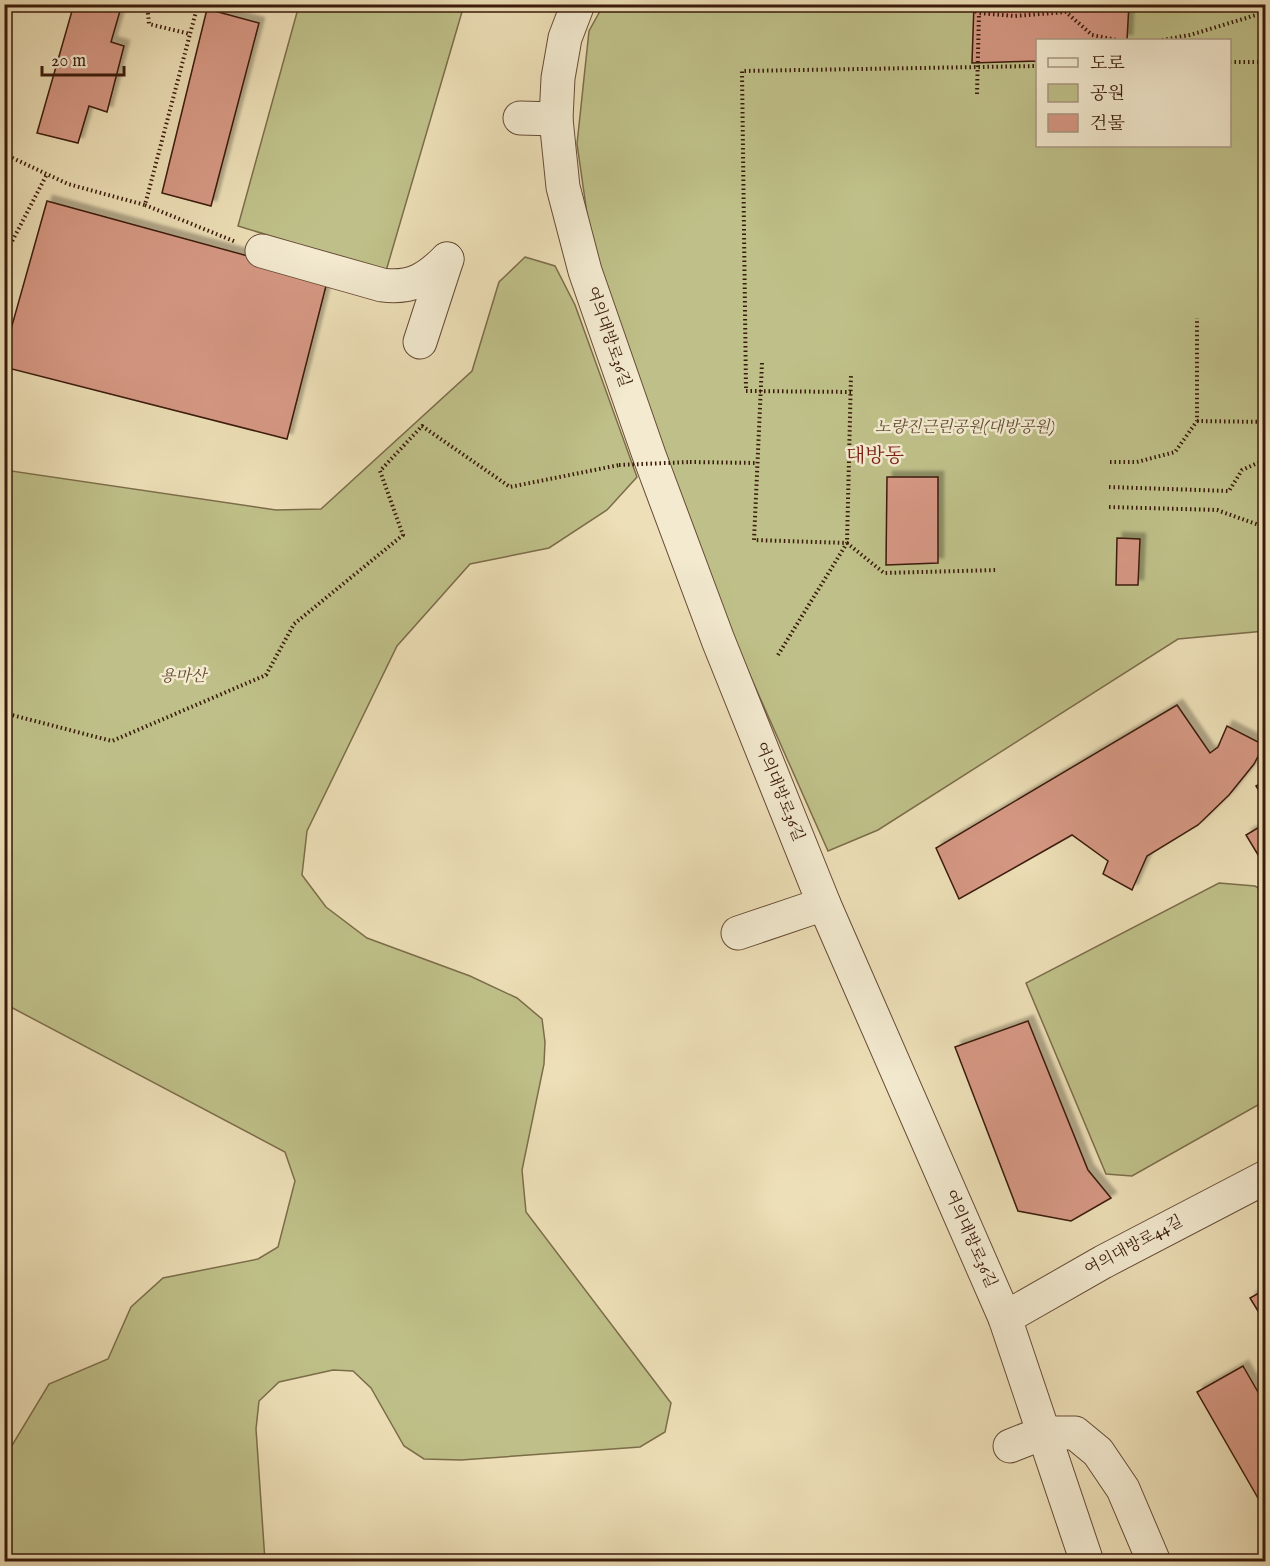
<svg xmlns="http://www.w3.org/2000/svg" width="1270" height="1566" font-family="'IM FELL English','Noto Serif KR',serif">
<style>
.green{fill:#bfc089;stroke:#7c6d4a;stroke-width:1.5;fill-rule:evenodd}
.building{fill:#d69884;stroke:#3a1a0a;stroke-width:1.5;filter:url(#shadow)}
.lines{fill:none;stroke-linecap:round;stroke-linejoin:round}
.minor-casing{stroke:#674b35;stroke-width:35}
.path{stroke:#3a1a0a;stroke-width:4;stroke-dasharray:1.5 3;stroke-linecap:butt}
.minor{stroke:#f3ead0;stroke-width:33}
.path-bridge{stroke:#3a1a0a;stroke-width:4;stroke-dasharray:1.5 3;stroke-linecap:butt}
.labels{text-anchor:middle;dominant-baseline:central;stroke-width:5;stroke-linejoin:round;paint-order:stroke}
.street-label{font-size:16px;fill:#3a1a0a;stroke:#f3ead0}
.park-label{font-size:16px;font-style:italic;fill:#624c30;stroke:#f3ead0}
.quarter-label{font-size:20px;fill:#7a1f14;stroke:#f3ead0}
</style>
<defs>
<filter id="shadow"><feDropShadow dx="5.5" dy="-5.5" stdDeviation="1.5" flood-color="#0004"/></filter>
</defs>
<rect width="100%" height="100%" fill="#eddfb7"/>
<filter id="stains"><feTurbulence type="fractalNoise" baseFrequency=".00333" numOctaves="4"/><feColorMatrix values="0 0 0 0 .2 0 0 0 0 .09 0 0 0 0 .02 0 0 0 .5 -.17"/></filter>
<radialGradient id="worn" r=".72"><stop offset=".6" stop-color="#630" stop-opacity="0"/><stop offset="1" stop-color="#630" stop-opacity=".3"/></radialGradient>
<g class="green">
<path d="M604,4L1265,5V631L1178,639L878,830L828,851L733,637L596,276L577,144L589,31ZM1038,40H1230V146H1038Z"/>
<path d="M299,5H464L386,271L238,226Z"/>
<path d="M525,257L555,266L575,305L637,477L607,510L549,548L470,564L397,646L307,831L302,875L326,907L367,938L470,976L517,998L542,1019L545,1042L544,1064L522,1170L526,1212L671,1403L665,1432L640,1447L461,1460L424,1459L404,1446L371,1388L353,1371L333,1370L279,1382L259,1401L256,1429L265,1561L13,1562L5,1558V1457L49,1384L108,1359L131,1307L163,1278L258,1259L278,1247L295,1181L285,1152L5,1004V470L276,510L321,509L472,371L499,282Z"/>
<path d="M1219,883L1255,886L1265,892V1101L1132,1176L1106,1174L1026,983Z"/>
</g>
<g class="building">
<path d="M74,4H122L111,42L124,46L107,112L89,106L78,143L37,133Z"/>
<path d="M974,4H1129L1127,40H1038V61L972,63Z"/>
<path d="M207,9L259,23L211,206L162,193Z"/>
<path d="M47,201L328,278L287,439L4,367V354Z"/>
<path d="M887,477H938V563L886,565Z"/>
<path d="M1117,538L1140,539L1138,585H1116Z"/>
<path d="M1177,705L1210,753L1218,747L1227,726L1264,745L1254,764L1229,795L1198,825L1147,856L1132,890L1103,874L1108,861L1072,835L959,899L936,848Z"/>
<path d="M1266,780V802L1256,786Z"/>
<path d="M1266,823V868L1246,835Z"/>
<path d="M1028,1021L1088,1170L1111,1198L1071,1221L1018,1211L955,1047Z"/>
<path d="M1266,1289V1324L1250,1298Z"/>
<path d="M1243,1366L1266,1406V1512L1197,1392Z"/>
</g>
<g class="lines">
<g class="minor-casing">
<g id="minor">
<path d="M578,4L565,38L558,78L556,119L563,187L585,271L649,455L718,640L824,904L1005,1318L1087,1562"/>
<path d="M520,118L556,119"/>
<path d="M262,251L382,285C411,289 427,279 447,259"/>
<path d="M420,342L447,259"/>
<path d="M738,933L824,904"/>
<path d="M1005,1318L1103,1262L1266,1177"/>
<path d="M1010,1446L1043,1433H1075L1098,1452L1123,1489L1154,1562"/>
</g>
</g>
<g class="path">
<path d="M147,4L149,24L190,34L198,4"/>
<path d="M959,4L979,13L1015,16L1066,12L1092,35L1117,40"/>
<path d="M1162,40L1190,35L1266,12"/>
<path d="M1230,62H1266"/>
<path d="M977,94L979,13"/>
<path d="M4,154L68,184L145,205L190,34"/>
<path d="M145,205L236,242"/>
<path d="M4,257L47,174"/>
<path d="M762,363L754,540L847,543L884,573L997,570"/>
<path d="M851,392L746,391L742,71L1038,66"/>
<path d="M1197,421L1266,422"/>
<path d="M690,462L757,463"/>
<path d="M1110,462H1137L1175,452L1197,421V318"/>
<path d="M1109,487L1229,491L1242,470L1266,459"/>
<path d="M1109,507L1217,510L1259,525L1266,524"/>
<path d="M778,655L847,543L851,375"/>
<path d="M4,713L112,741L266,675L294,624L403,535L380,471L422,426L510,487L619,465"/>
</g>
<use href="#minor" class="minor"/>
<path class="path-bridge" d="M619,465L690,462"/>
</g>
<g class="labels">
<g class="street-label">
<text transform="translate(608 337) rotate(71)">여의대방로36길</text>
<text transform="translate(779 792) rotate(68)">여의대방로36길</text>
<text transform="translate(970 1239) rotate(66)">여의대방로36길</text>
<text transform="translate(1134 1246) rotate(-28)">여의대방로44길</text>
</g>
<g class="park-label">
<text x="965" y="428">노량진근린공원(대방공원)</text>
<text x="183" y="677">용마산</text>
</g>
<g class="quarter-label">
<text x="875" y="456">대방동</text>
</g>
</g>
<rect width="1270" height="1566" fill="none" stroke="#eddfb7" stroke-width="24"/>
<rect x="6" y="6" width="1258" height="1554" fill="none" stroke="#3a1a0a" stroke-width="3"/>
<rect x="12" y="12" width="1246" height="1542" fill="none" stroke="#3a1a0a" stroke-width="1.5"/>
<rect x="1036" y="39" width="195" height="108" fill="#f3ead0" stroke="#a99781" stroke-width="1.5"/>
<rect x="1048" y="58" width="30" height="9" fill="#f3ead0" stroke="#a99781" stroke-width="1.5"/>
<text x="1090" y="69" font-size="18" fill="#3a1a0a">도로</text>
<rect x="1048" y="84" width="30" height="18" fill="#bfc089" stroke="#a99781" stroke-width="1.5"/>
<text x="1090" y="99" font-size="18" fill="#3a1a0a">공원</text>
<rect x="1048" y="114" width="30" height="18" fill="#d69884" stroke="#a99781" stroke-width="1.5"/>
<text x="1090" y="129" font-size="18" fill="#3a1a0a">건물</text>
<path d="M42 66v9h82v-9" fill="none" stroke="#3a1a0a" stroke-width="3"/>
<text x="51" y="66" font-size="18" fill="#3a1a0a" stroke="#f3ead0" stroke-width="4.5" paint-order="stroke">20 m</text>
<rect width="100%" height="100%" filter="url(#stains)"/>
<rect width="100%" height="100%" fill="url(#worn)"/>
</svg>
